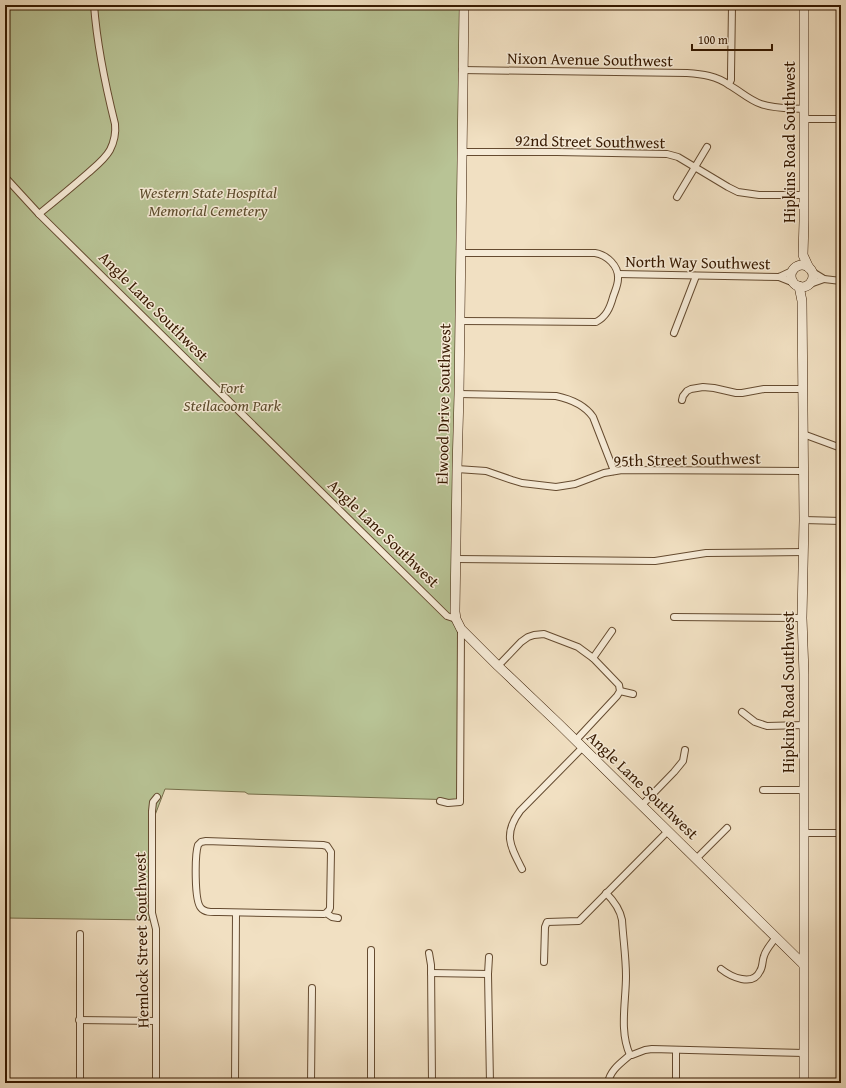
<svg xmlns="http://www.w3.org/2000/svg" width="846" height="1088" font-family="'Gentium Book Plus',serif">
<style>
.green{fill:#b8c395;stroke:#776e4a}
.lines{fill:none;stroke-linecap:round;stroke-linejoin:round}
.street-casing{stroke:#654b30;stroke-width:8}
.secondary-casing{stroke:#361900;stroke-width:10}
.street{stroke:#f6ebd7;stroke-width:6}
.secondary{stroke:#f6ebd7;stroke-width:9}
.labels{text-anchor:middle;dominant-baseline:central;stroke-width:3;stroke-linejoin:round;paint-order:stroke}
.street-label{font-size:16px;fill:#361900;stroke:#f6ebd7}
.park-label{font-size:16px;font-style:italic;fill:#5d4c2d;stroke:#f6ebd7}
</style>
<rect width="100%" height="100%" fill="#f1e0c2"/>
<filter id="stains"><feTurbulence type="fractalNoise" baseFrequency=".005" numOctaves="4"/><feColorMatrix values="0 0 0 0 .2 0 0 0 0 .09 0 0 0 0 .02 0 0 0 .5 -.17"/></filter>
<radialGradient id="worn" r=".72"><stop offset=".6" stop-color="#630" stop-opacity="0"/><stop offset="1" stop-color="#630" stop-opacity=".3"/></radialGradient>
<path class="green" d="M5,5H460L458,800L248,794L245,792L165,789L152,823L151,920L5,918Z"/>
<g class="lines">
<g class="street-casing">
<g id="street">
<path d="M462,70L687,73C702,74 717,76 729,85C740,91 749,100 761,104C775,109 790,108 804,109"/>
<path d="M729,84L731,80V74L732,5"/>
<path d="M804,119H841"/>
<path d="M462,152H557L667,154L678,157L728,187L738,192L759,195H804"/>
<path d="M5,177L39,214L447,616L456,619"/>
<path d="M677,197L707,147"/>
<path d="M39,214C55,201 72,187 88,173C96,166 105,159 110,150C114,142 116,133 115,124C105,84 97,45 94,5"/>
<path d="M811,271L824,279L841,281"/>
<path d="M618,274L779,277L794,270"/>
<path d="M779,277L794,283"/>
<path d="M810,284L824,279"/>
<path d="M459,321L596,322C606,317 610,308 613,297C615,291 618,285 618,279C619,266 607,255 595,253H460"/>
<path d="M674,333L696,276"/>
<path d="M459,394L556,396C570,399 584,404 593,417L614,471"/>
<path d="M682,400L683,396L687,391L691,389L703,387L714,388L736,393H742L764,389H803"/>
<path d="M803,434L841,448"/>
<path d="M457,469L486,471L512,480L522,483L556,487L575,484L604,473L622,470L803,471"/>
<path d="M804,520L841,521"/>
<path d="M456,559L655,561L706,553L804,552"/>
<path d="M674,617L802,618"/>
<path d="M593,658L612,631"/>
<path d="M498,666L521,642L528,637L534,635L544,634L578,647L582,650L593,658L619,685L620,691L617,696L576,740"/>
<path d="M620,691L633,694"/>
<path d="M742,712L755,722L767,726L804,725"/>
<path d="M763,790H804"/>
<path d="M440,801L448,803L460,802L461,629"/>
<path d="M642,805L674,772L683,761L685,750"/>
<path d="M804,833H841"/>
<path d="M696,859L727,828"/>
<path d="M522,869C510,846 503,834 520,811L583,747"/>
<path d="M606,893C614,901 620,909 622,920C623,938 626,957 626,976C626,1002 619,1031 630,1055"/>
<path d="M326,913L329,910L330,908L331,852L327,846L323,845L206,841L201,842L198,845C195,854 194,901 201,908C205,913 213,912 219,912L324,914L326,913L332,917L338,918"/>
<path d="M429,953L431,965L432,1083"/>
<path d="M489,957L488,974L490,1083"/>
<path d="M544,962L545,927L547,922L579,921L668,831"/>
<path d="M721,969C731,977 753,987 760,971C763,967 762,961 764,956C766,949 772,943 776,937"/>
<path d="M431,973L488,974"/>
<path d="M5,989V936"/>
<path d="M79,1020L156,1021"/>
<path d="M80,1083V934"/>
<path d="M156,1083V929L152,913V811L153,802L157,797"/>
<path d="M235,1083L236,913"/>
<path d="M311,1083L312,988"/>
<path d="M371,1083V950"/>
<path d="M608,1083C610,1070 621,1063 630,1055H632L645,1050L652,1049L804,1053"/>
<path d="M676,1083V1050"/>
</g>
</g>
<g class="secondary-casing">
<g id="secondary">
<path d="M464,5L459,394L457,469L455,612L456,619L461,629L498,666L559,724L803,964"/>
<path d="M804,5V221L803,255L809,268"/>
<circle cx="802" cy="276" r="11"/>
<path d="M799,286L802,301L804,520L802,618L804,674V1083"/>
</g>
</g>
<use href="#street" class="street"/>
<use href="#secondary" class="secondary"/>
</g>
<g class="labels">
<g class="street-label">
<text transform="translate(590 59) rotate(1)">Nixon Avenue Southwest</text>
<text transform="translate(590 141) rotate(1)">92nd Street Southwest</text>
<text transform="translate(789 142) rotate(-90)">Hipkins Road Southwest</text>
<text transform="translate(698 262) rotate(1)">North Way Southwest</text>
<text transform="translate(154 306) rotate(45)">Angle Lane Southwest</text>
<text transform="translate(443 404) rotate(-89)">Elwood Drive Southwest</text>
<text transform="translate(687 459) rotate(-1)">95th Street Southwest</text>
<text transform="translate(384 533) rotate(44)">Angle Lane Southwest</text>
<text transform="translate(788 692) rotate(-90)">Hipkins Road Southwest</text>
<text transform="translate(643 785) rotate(44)">Angle Lane Southwest</text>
<text transform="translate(141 940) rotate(-91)">Hemlock Street Southwest</text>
</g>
<g class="park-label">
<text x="208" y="192">Western State Hospital<tspan x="208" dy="18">Memorial Cemetery</tspan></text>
<text x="232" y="387">Fort<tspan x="232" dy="18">Steilacoom Park</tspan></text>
</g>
</g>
<rect width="846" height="1088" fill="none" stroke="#f1e0c2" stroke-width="20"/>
<rect x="6" y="6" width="834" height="1076" fill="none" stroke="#361900" stroke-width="2"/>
<rect x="10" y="10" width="826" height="1068" fill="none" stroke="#361900"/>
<path d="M692 44v6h80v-6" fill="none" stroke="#361900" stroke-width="2"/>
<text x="698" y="44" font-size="12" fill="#361900" stroke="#f6ebd7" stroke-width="3" paint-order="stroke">100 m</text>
<rect width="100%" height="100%" filter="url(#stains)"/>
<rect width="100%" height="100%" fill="url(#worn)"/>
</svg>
